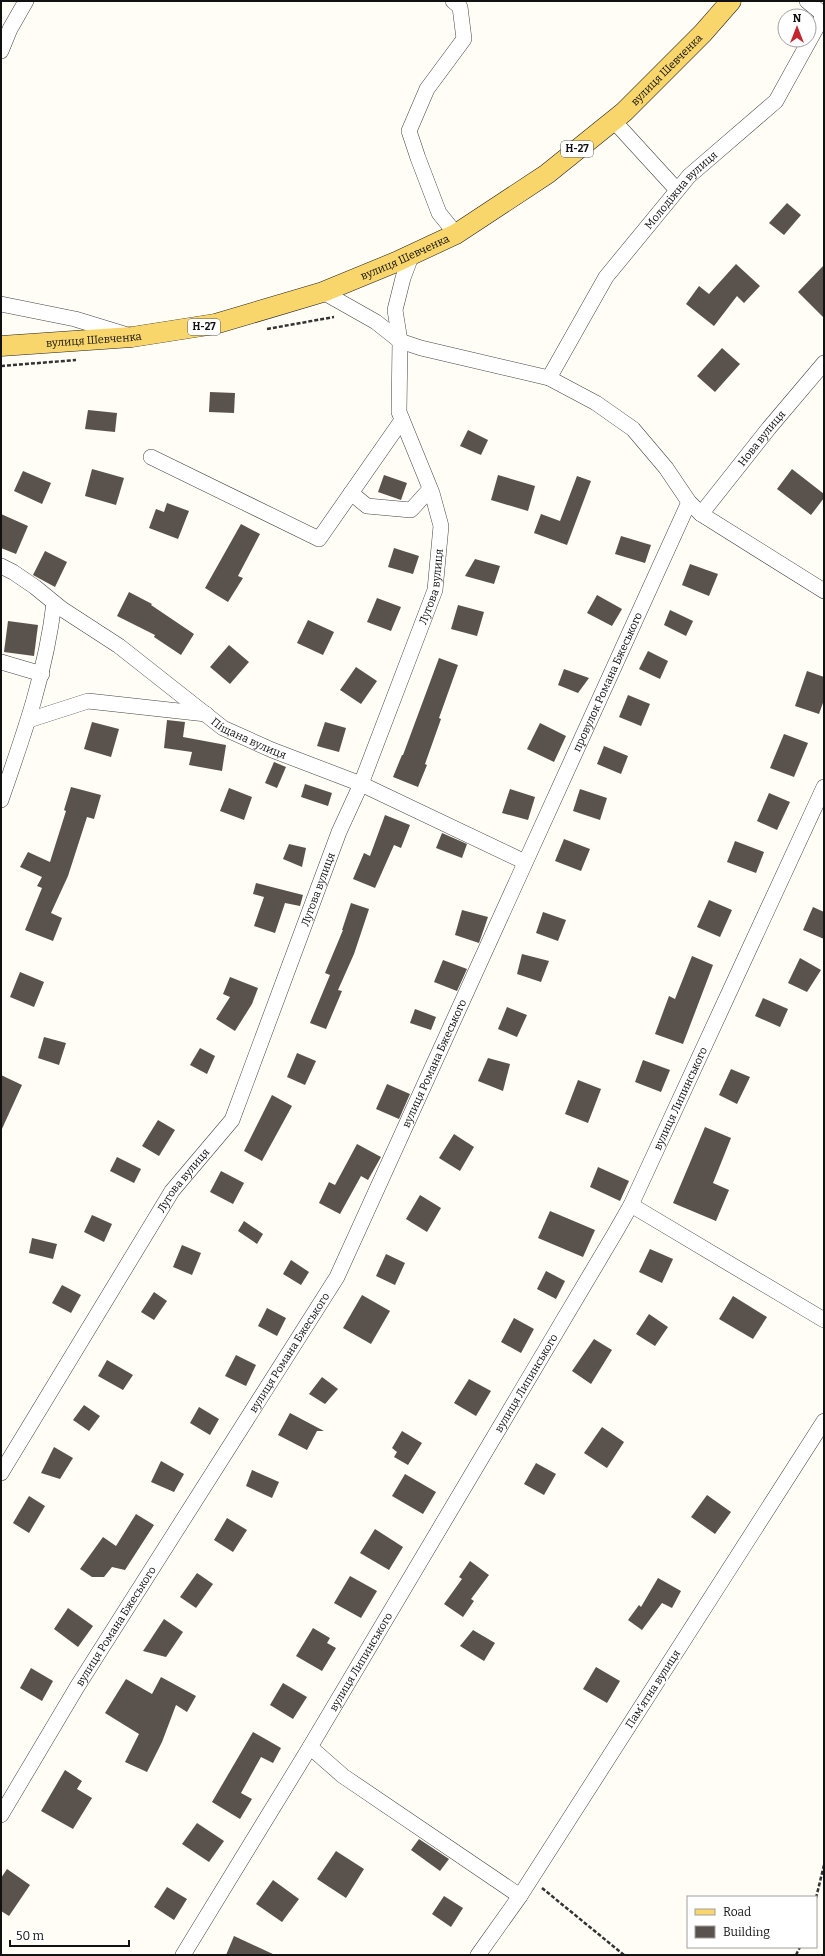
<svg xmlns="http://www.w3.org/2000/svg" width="825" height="1956" font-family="Bitter,serif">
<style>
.building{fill:#5a524d}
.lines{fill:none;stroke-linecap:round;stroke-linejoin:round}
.minor-casing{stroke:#444;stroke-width:16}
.major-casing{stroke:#222;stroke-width:21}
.path{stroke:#333;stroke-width:2.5;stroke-dasharray:4 2;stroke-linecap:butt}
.minor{stroke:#fff;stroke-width:15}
.major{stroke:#f9d66b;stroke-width:20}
.labels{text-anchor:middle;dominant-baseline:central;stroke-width:4;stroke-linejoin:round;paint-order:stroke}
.shield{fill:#fff;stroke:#585858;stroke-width:1}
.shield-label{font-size:10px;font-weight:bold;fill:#111}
.street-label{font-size:11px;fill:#111;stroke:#fff}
</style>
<rect width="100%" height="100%" fill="#fffdf5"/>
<g class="building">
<path d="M787,203L801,215L784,235L769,223Z"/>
<path d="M736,264L760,286L744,303L737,296L714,326L686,304L699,286L709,294Z"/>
<path d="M824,265V318L798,292Z"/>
<path d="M722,348L740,364L715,392L697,376Z"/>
<path d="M210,392L235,393L234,413L209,412Z"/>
<path d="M88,410L117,413L115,432L85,429Z"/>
<path d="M468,430L488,440L481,455L460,446Z"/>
<path d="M92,469L124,478L116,505L85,496Z"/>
<path d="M792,469L824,494V498L811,515L777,489Z"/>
<path d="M23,471L51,483L42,504L14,491Z"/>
<path d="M384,475L407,483L401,500L378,492Z"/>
<path d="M498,475L535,486L528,511L491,500Z"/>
<path d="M577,476L591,481L567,545L534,533L541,514L560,521Z"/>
<path d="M167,503L189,511L178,539L149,528L156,509L164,512Z"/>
<path d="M1,514L28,526L16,554L1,548Z"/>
<path d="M241,524L260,534L238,576L243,578L228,602L205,588Z"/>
<path d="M621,536L651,545L645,563L615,554Z"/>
<path d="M394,548L419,556L413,574L388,567Z"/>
<path d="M45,551L67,562L55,587L33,575Z"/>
<path d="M475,559L500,566L494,584L465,576Z"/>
<path d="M690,564L718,574L709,596L682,585Z"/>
<path d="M129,592L152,604L151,605L194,634L181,655L154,637L155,635L117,616Z"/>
<path d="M597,595L622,609L612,626L587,613Z"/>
<path d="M377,598L401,607L391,631L367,622Z"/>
<path d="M458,605L484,612L477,636L451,629Z"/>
<path d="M670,610L693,621L686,636L664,625Z"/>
<path d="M308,620L334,632L323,655L297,643Z"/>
<path d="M8,621L38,625L34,656L4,652Z"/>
<path d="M229,645L249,662L230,684L210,667Z"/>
<path d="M648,651L668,661L660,679L639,669Z"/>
<path d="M439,658L458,665L439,718L441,719L425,764L427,765L418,787L393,777L402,755H403Z"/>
<path d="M356,667L377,681L361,704L340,690Z"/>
<path d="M564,669L589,678L578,693L558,685Z"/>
<path d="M807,671L824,677V700L819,714L795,706Z"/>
<path d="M628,695L650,704L641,726L619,717Z"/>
<path d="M167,720L185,722L183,737L226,745L222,771L189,765L192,752L164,748Z"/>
<path d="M92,722L119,729L111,757L84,749Z"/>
<path d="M325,722L346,728L339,752L317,746Z"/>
<path d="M540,723L566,736L554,762L527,749Z"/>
<path d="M784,734L808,743L794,777L770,768Z"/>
<path d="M604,746L628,756L621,774L597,764Z"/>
<path d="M274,762L286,767L277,788L265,783Z"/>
<path d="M305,784L332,793L328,806L301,797Z"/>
<path d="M71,787L101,795L94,819L87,817L68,876L51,913L62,918L53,941L25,930L42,888L37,886L42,877L20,867L28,852L50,862L66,811L64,810Z"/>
<path d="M229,788L252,797L244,820L220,811Z"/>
<path d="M510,789L535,797L528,820L502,813Z"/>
<path d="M580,789L607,798L600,820L573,811Z"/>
<path d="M769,793L790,802L777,830L757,821Z"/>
<path d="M385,815L410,825L401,848L394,845L375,888L353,879L364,853L370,856Z"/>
<path d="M442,833L467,844L462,858L436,848Z"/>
<path d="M564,839L590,849L581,871L555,861Z"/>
<path d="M735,841L764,852L756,873L727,862Z"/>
<path d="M289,844L306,848L302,867L283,859Z"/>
<path d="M256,883L303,895L300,906L285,903L275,933L254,926L264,897L253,894Z"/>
<path d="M709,900L732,910L720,937L697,927Z"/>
<path d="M351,903L369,909L354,954L338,990L342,991L326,1029L310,1023L330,975L325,973L343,930H342Z"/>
<path d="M813,907L824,912V939L803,930Z"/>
<path d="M462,910L488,917L479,943L455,935Z"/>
<path d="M543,912L566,920L558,941L536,933Z"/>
<path d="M522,954L549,961L541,982L517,974Z"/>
<path d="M692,956L713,965L683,1044L655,1034L669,996L675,999Z"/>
<path d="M800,958L821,970L807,992L788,983Z"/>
<path d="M443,960L467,969L457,991L434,982Z"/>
<path d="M20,972L44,982L34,1007L10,997Z"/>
<path d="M230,977L258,988L252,1004L235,1031L216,1019L230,997L223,994Z"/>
<path d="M763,998L788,1009L780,1027L755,1016Z"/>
<path d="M507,1007L527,1015L517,1037L498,1029Z"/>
<path d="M415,1009L436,1017L431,1030L410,1023Z"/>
<path d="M44,1037L66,1043L59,1065L38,1058Z"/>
<path d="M200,1048L215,1056L207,1074L190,1065Z"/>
<path d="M297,1053L316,1061L305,1085L287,1077Z"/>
<path d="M488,1058L510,1064L503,1091L478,1081Z"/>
<path d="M643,1060L670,1070L661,1092L635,1082Z"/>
<path d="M731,1069L750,1077L737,1104L719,1095Z"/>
<path d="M1,1075L22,1085L1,1131Z"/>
<path d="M578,1080L601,1089L588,1123L565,1114Z"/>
<path d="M387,1084L410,1094L399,1119L376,1109Z"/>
<path d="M272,1095L292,1106L262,1161L244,1151Z"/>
<path d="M158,1120L175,1130L159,1156L142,1146Z"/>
<path d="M705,1127L731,1138L713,1183L729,1190L716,1221L673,1203Z"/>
<path d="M454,1134L474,1147L460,1171L439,1158Z"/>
<path d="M357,1144L381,1157L368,1180L361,1176L340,1214L319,1203L329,1182L335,1185Z"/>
<path d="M117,1157L141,1169L134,1183L110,1171Z"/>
<path d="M598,1167L629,1181L620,1201L590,1187Z"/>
<path d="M221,1171L244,1183L233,1204L210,1192Z"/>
<path d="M420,1195L441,1208L427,1232L406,1219Z"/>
<path d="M550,1211L595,1230L583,1257L538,1238Z"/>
<path d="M92,1215L112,1224L104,1242L84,1232Z"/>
<path d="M244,1221L263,1234L257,1244L238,1231Z"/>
<path d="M32,1238L57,1244L53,1259L29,1253Z"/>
<path d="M182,1245L201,1253L192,1275L173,1267Z"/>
<path d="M650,1249L673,1259L662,1283L639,1272Z"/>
<path d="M386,1254L405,1263L395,1285L376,1276Z"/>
<path d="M291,1260L309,1272L301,1285L283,1274Z"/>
<path d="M546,1271L565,1281L556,1299L537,1289Z"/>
<path d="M62,1285L81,1295L71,1313L52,1303Z"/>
<path d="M154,1292L167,1301L154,1320L141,1312Z"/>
<path d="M362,1295L390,1311L371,1344L343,1328Z"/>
<path d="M733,1296L767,1317L753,1339L719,1319Z"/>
<path d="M267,1308L286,1318L277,1336L258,1326Z"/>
<path d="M649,1314L668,1327L655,1346L636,1334Z"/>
<path d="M514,1318L534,1329L521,1353L501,1342Z"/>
<path d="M594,1339L612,1350L591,1384L572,1371Z"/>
<path d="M236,1355L256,1365L246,1386L225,1376Z"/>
<path d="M107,1360L133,1375L123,1390L98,1376Z"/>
<path d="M322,1377L338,1389L325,1404L309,1394Z"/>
<path d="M469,1379L491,1391L476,1416L454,1403Z"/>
<path d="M84,1405L100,1416L89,1431L73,1420Z"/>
<path d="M199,1407L219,1419L210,1435L190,1423Z"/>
<path d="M290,1413L324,1431H317L307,1450L278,1435Z"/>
<path d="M602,1427L624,1442L607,1468L584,1453Z"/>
<path d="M402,1431L422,1443L408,1465L394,1457L397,1452L392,1448Z"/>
<path d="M54,1447L73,1458L60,1479L41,1473Z"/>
<path d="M161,1461L184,1474L174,1492L151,1482Z"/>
<path d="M536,1463L556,1474L544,1495L524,1484Z"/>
<path d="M252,1470L279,1482L272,1498L246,1486Z"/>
<path d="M405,1474L436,1492L423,1514L392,1496Z"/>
<path d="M707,1495L731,1512L715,1534L691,1517Z"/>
<path d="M29,1496L45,1506L29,1533L13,1523Z"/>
<path d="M136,1514L154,1525L125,1570L112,1567L104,1577H92L80,1569L103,1537L116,1546Z"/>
<path d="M227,1518L247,1530L233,1552L214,1540Z"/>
<path d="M375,1529L403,1547L389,1570L360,1553Z"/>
<path d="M470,1561L489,1575L471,1599L474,1601L463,1617L444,1604L462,1579L459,1577Z"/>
<path d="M197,1573L213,1584L196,1608L180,1597Z"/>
<path d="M350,1576L377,1591L361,1618L334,1603Z"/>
<path d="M658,1578L681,1591L672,1608L662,1603L642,1630L628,1620L639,1605L641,1607Z"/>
<path d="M68,1608L93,1626L78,1647L54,1629Z"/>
<path d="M164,1619L183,1632L166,1657L143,1651Z"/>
<path d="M313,1628L330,1638L327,1643L336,1648L322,1671L296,1656Z"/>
<path d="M473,1630L495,1643L484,1661L460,1646Z"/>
<path d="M596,1667L620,1681L607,1703L583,1689Z"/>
<path d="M31,1668L53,1681L42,1701L20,1688Z"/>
<path d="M161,1677L196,1696L187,1712L176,1705L162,1742L147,1772L125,1762L139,1734L105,1713L126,1679L152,1694Z"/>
<path d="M283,1683L307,1697L293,1719L270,1705Z"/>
<path d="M253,1732L281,1748L273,1763L261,1757L241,1793L252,1799L240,1819L212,1802Z"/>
<path d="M65,1770L82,1781L77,1789L92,1798L73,1829L41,1811Z"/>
<path d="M197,1823L224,1841L209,1862L182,1844Z"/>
<path d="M419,1839L449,1859L440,1871L411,1850Z"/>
<path d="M336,1851L364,1869L346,1898L317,1879Z"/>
<path d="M7,1869L30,1885L9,1916L1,1911V1878Z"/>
<path d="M273,1880L299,1899L282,1922L256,1904Z"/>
<path d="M167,1887L187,1899L174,1920L154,1907Z"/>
<path d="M444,1896L463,1908L451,1927L432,1914Z"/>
<path d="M234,1936L275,1955H226Z"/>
</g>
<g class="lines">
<g class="minor-casing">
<g id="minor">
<path d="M453,1L460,7L464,39L427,89L409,131L418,158L439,213L456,234"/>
<path d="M807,1L824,15"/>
<path d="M1,51L10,29L26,1"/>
<path d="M613,120L677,190"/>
<path d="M323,292L376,322L400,341L421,348L549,378L596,403L633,429L666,468L689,502L701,514L824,591"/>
<path d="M1,304L75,319L124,334"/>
<path id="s1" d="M549,378L606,277L689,176L776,101L824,14"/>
<path d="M151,457L319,539L402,420"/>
<path d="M351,493L367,506L411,510L430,489"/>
<path id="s2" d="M701,514L769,428L824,363"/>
<path id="s3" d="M1,566L13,572L35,587L62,609L119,646L223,728L272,750L361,784L525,862"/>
<path d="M1,662L42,674"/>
<path d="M29,720L88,701L206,714"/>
<path d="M1,800C24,734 46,672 54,603"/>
<path d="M631,1205L824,1320"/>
<path id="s4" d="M1,1473L172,1191L232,1120L339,832L361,784L435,590L441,526L432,493L399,412L400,341L395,310L403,278L412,254"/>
<path d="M310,1747L343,1776L520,1896"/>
<path id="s5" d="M1,1815L77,1687L337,1277L689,502"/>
<path id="s6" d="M183,1955L310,1747L615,1233L631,1205L824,787"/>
<path d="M478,1955L520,1896L824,1421"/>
</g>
</g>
<g class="major-casing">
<g id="major">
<path id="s7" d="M1,346L132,337L215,324L323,292L396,262L456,234L547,174L624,112L703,33L731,1"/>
</g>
</g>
<g class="path">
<path d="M267,329L334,317"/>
<path d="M1,366L76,360"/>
<path d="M542,1888L624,1955"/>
<path d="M816,1898L824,1865"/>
<path d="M796,1955L800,1947"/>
</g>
<use href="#minor" class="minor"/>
<use href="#major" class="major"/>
</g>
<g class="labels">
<g class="shield">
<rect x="561" y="141" width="32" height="16" rx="3"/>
<rect x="188" y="319" width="32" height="16" rx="3"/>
</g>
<g class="shield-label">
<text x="577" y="149">Н-27</text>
<text x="204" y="327">Н-27</text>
</g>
<g class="street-label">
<text stroke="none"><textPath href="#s7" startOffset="741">вулиця Шевченка</textPath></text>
<text stroke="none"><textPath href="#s1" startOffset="231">Молодіжна вулиця</textPath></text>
<text stroke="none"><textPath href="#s7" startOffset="417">вулиця Шевченка</textPath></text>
<text stroke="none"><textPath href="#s7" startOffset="93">вулиця Шевченка</textPath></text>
<text stroke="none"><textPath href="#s2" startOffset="97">Нова вулиця</textPath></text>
<text stroke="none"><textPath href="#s4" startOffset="993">Лугова вулиця</textPath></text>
<text stroke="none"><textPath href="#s5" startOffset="1288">провулок Романа Бжеського</textPath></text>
<text stroke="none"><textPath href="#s3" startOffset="303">Піщана вулиця</textPath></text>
<text stroke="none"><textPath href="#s4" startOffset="669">Лугова вулиця</textPath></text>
<text stroke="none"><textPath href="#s5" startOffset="869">вулиця Романа Бжеського</textPath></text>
<text stroke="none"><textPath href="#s6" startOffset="991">вулиця Липинського</textPath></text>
<text stroke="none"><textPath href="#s4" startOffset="345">Лугова вулиця</textPath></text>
<text stroke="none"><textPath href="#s5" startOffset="545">вулиця Романа Бжеського</textPath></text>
<text stroke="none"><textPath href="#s6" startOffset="667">вулиця Липинського</textPath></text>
<text stroke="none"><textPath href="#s5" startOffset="221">вулиця Романа Бжеського</textPath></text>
<text stroke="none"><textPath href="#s6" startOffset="343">вулиця Липинського</textPath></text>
<text transform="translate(653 1689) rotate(-57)">Памʼятна вулиця</text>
</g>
</g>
<rect width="825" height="1956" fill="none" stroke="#111111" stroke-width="4"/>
<rect x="687" y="1896" width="130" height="52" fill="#ffffff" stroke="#a0a0a0"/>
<rect x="695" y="1909" width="20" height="6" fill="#f9d66b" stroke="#a0a0a0"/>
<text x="723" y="1916" font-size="12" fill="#111111">Road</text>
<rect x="695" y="1926" width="20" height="12" fill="#5a524d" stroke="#a0a0a0"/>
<text x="723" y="1936" font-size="12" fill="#111111">Building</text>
<g transform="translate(797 28)"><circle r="19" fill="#ffffff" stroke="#a0a0a0"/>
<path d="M0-3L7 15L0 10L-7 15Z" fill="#c4262e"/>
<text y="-6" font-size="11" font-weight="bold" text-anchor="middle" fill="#111111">N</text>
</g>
<path d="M10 1940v6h119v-6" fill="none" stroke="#111111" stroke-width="2"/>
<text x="16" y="1940" font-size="12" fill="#111111" stroke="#ffffff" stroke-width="3" paint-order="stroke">50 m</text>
</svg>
